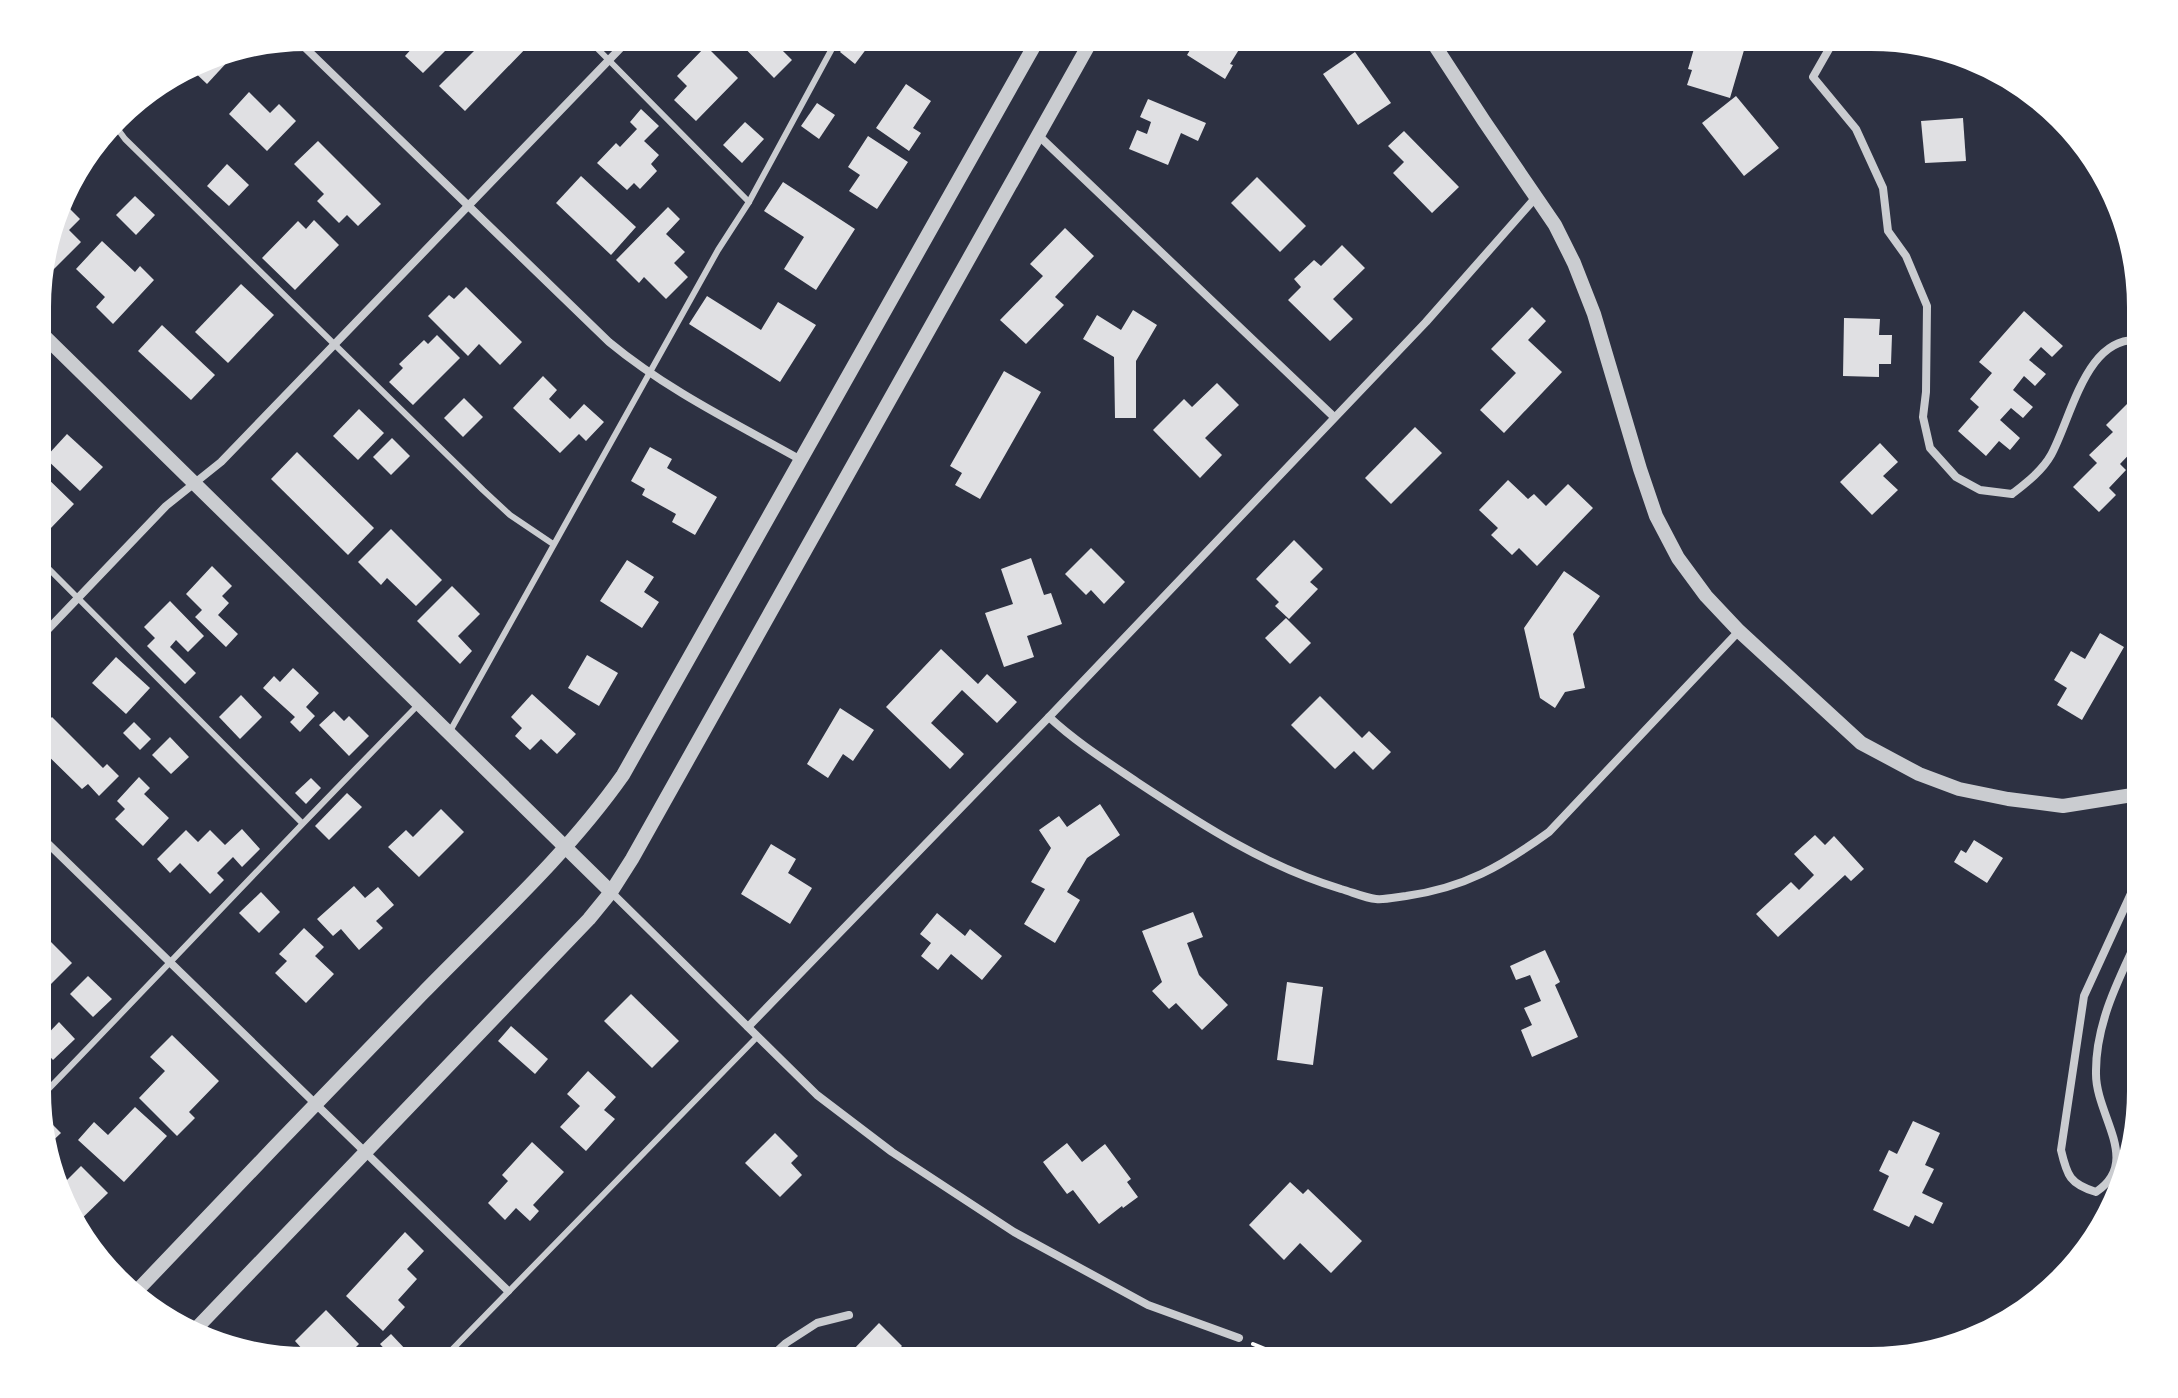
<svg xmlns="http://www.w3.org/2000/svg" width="2178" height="1398" font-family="'DejaVu Sans',sans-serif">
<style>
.building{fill:#e0e0e3}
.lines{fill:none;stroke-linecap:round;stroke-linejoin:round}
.path{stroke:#fff;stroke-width:4}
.service{stroke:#caccd0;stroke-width:6}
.minor{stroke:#caccd0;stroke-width:8}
.tertiary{stroke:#caccd0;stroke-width:14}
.rim{fill:none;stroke:#fff;stroke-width:10}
</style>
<rect width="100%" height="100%" fill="#2d3142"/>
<g class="building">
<path d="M402,32H464L423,73L405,56L415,45Z"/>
<path d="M501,32H517L530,44L465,111L439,86L481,44L485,48Z"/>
<path d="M729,32H779L786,38L778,46L792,60L774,78Z"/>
<path d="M855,32H862L873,40L855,64L840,52Z"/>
<path d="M1201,32H1250L1230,64L1233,65L1225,79L1187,55Z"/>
<path d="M1706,32L1749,33L1730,98L1687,85L1692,70L1688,69L1698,35L1704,37Z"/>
<path d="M706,46L738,78L696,121L674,100L687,86L677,76Z"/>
<path d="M222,49L231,58L207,84L188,66L192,59L202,53Z"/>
<path d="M1355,52L1391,103L1358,125L1323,74Z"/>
<path d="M906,84L931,101L913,128L921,133L909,151L876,128Z"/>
<path d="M249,92L270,113L279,104L296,121L267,151L229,114Z"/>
<path d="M1736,96L1779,148L1744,176L1702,123Z"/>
<path d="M1148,99L1206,123L1198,141L1181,133L1168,165L1129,149L1137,130L1147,134L1151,122L1140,117Z"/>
<path d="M817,103L835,115L819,139L801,126Z"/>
<path d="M641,109L659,126L644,141L659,155L651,164L657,171L640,189L634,183L627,190L597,163L616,143L620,147L637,129L630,122Z"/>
<path d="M1963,118L1966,161L1925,163L1921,121Z"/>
<path d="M745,122L764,139L742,163L723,145Z"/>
<path d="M1404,131L1459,187L1432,213L1393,173L1404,162L1388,146Z"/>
<path d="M868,136L908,162L877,209L849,191L860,175L848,167Z"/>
<path d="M318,141L381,204L358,226L347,215L339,223L317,201L324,194L294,164Z"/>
<path d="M227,164L249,185L229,206L207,186Z"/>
<path d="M581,176L636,227L611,255L556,203Z"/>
<path d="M1257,177L1306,226L1280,252L1231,203Z"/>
<path d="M783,182L855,229L816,290L784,269L804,237L764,211Z"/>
<path d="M57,196L80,219L69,230L81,242L53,270L39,257Z"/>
<path d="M135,196L155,215L136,235L116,215Z"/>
<path d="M668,207L680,219L666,234L685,252L674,263L688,277L666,299L644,277L639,283L616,260Z"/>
<path d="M314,220L339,245L295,290L262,258L298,221L306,229Z"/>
<path d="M1065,228L1094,256L1055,297L1064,305L1026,344L1000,320L1043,276L1030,264Z"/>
<path d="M102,241L135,272L140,266L154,280L113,324L96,307L105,297L76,269Z"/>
<path d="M1342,245L1365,268L1333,299L1353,319L1330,341L1288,300L1301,287L1294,279L1314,260L1321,266Z"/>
<path d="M241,284L274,315L228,363L195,332Z"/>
<path d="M466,287L522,342L500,365L479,344L468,356L428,316L449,295L454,299Z"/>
<path d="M707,296L761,330L778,302L816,325L780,382L689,324Z"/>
<path d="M1532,307L1546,321L1528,340L1562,372L1504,433L1480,410L1516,373L1491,349Z"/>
<path d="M1133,310L1157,325L1136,361V418H1115L1114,357L1083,339L1097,315L1121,330Z"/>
<path d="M2024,311L2063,346L2052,357L2041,347L2029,360L2046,374L2035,386L2024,376L2013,390L2033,407L2023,418L2011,408L2000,420L2020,438L2010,450L1999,441L1986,456L1958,431L1979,407L1970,399L1992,373L1979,362Z"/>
<path d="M1844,318L1880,319L1879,335H1892L1891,364H1879V377L1843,376Z"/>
<path d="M162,325L215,375L191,400L138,351Z"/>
<path d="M437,335L460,358L413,405L389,382L403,368L399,364L424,340L428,344Z"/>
<path d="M1004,371L1041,392L980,499L955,485L962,473L950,466Z"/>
<path d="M543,376L557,390L549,399L570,419L584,404L604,422L586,441L579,434L560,453L513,408Z"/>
<path d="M1217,383L1239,405L1205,438L1222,455L1200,478L1153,430L1184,399L1192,407Z"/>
<path d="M464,398L483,417L463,437L444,418Z"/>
<path d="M2130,401L2145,416V423L2135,434L2142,441L2120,464L2126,470L2109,488L2116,495L2099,512L2073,487L2097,463L2089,455L2113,432L2106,425Z"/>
<path d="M359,409L384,433L358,460L333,436Z"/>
<path d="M1415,427L1442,453L1391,504L1365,478Z"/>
<path d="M67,434L103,467L80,491L45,458Z"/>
<path d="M392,438L410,456L391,475L373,457Z"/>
<path d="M1880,443L1898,462L1883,476L1898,490L1872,515L1840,482Z"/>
<path d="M650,447L672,459L667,468L717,497L695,535L672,522L676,514L642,495L645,489L631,481Z"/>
<path d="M297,452L374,528L348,555L271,479Z"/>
<path d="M42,473L74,504L50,529L46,525L36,535L34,533V481Z"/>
<path d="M1508,480L1528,499L1534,494L1546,506L1568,484L1593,508L1537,566L1519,548L1512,555L1491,535L1498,528L1479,510Z"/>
<path d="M391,529L442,580L416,606L387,578L381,585L358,562Z"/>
<path d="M1294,540L1323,569L1310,582L1318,589L1289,619L1275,606L1279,602L1256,579Z"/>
<path d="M1091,548L1125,582L1104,604L1091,590L1086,595L1065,574Z"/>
<path d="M1031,558L1044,595L1051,593L1062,624L1027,636L1034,657L1004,667L985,613L1013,604L1001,569Z"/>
<path d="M627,560L654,577L644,592L659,602L642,628L600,601Z"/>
<path d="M212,566L232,586L222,596L229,603L218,615L238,634L226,647L195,617L202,610L186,594Z"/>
<path d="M1564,571L1600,596L1573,634L1585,688L1565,692L1555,708L1540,698L1524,628Z"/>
<path d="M452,586L480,614L458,636L472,651L460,664L417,621Z"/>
<path d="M170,601L204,636L188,652L176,640L170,647L196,673L185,684L147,646L155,638L144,627Z"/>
<path d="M1286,618L1311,643L1290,664L1265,638Z"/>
<path d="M2100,633L2124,647L2082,720L2057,705L2067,688L2054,680L2071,651L2085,659Z"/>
<path d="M941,649L978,684L987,674L1017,702L997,723L962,690L931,723L964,754L950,769L886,707Z"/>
<path d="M587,655L618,673L599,706L568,688Z"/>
<path d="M116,657L150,688L126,714L92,683Z"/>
<path d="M293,668L319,693L306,707L315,716L300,732L290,722L295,717L263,688L274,676L280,682Z"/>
<path d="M532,694L576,734L557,754L541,739L530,750L515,736L522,728L511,717Z"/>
<path d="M241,695L262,717L240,739L219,717Z"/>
<path d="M1320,696L1362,738L1369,731L1391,752L1373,770L1354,751L1335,769L1291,725Z"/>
<path d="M840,708L874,730L853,761L843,754L828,778L807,764Z"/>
<path d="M334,711L344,721L349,716L369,736L349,756L319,725Z"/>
<path d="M52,717L103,768L107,764L119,776L99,796L88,784L82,789L34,742V735Z"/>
<path d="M134,722L151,739L140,750L123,733Z"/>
<path d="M170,737L189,757L171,774L152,755Z"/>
<path d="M139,777L150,788L144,794L169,818L143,846L115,819L125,809L117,801Z"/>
<path d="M311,778L321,788L306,804L295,793Z"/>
<path d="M347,793L362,807L329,840L315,826Z"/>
<path d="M1100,804L1120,835L1087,858L1067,892L1080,900L1055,943L1024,924L1045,889L1031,882L1051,848L1039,830L1059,816L1067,827Z"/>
<path d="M441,809L464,832L419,877L388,847L406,830L413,837Z"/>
<path d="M242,829L260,849L242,867L233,857L217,873L224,880L210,894L180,863L170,873L157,859L186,830L198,842L210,830L225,845Z"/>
<path d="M1815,835L1825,845L1834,836L1864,869L1851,881L1845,875L1778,937L1756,914L1791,882L1799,890L1814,875L1794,854Z"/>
<path d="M1974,840L2003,858L1987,883L1954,862L1961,850L1966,853Z"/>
<path d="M771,844L796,859L788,873L812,888L790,924L741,894Z"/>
<path d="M354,886L365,898L378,887L394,905L376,921L383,928L359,950L341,929L333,936L317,919Z"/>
<path d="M261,892L280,912L259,933L239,913Z"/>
<path d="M1193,912L1203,937L1187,943L1199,975L1228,1005L1202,1030L1176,1003L1169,1009L1152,991L1162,982L1142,931Z"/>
<path d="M937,913L965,936L970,929L1002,956L982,980L951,954L938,970L921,956L931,943L920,934Z"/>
<path d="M304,928L324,947L315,956L334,974L306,1003L275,973L287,961L279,954Z"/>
<path d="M47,938L72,963L51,984L45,978L34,989V960L41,953L36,949Z"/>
<path d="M1545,950L1560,982L1555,985L1578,1037L1532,1057L1521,1030L1532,1025L1524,1008L1541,1001L1530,975L1516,980L1510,966Z"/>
<path d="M88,976L112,999L93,1017L70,994Z"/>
<path d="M1287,982L1323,987L1313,1065L1277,1060Z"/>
<path d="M631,994L679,1041L652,1068L604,1021Z"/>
<path d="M59,1022L75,1039L53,1060L38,1044Z"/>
<path d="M511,1026L548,1059L535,1074L498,1041Z"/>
<path d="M172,1035L219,1081L189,1112L195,1118L177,1136L139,1098L165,1071L150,1057Z"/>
<path d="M588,1071L616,1097L604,1110L615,1119L586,1151L560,1127L580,1106L567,1094Z"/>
<path d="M135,1107L167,1136L124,1182L78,1140L94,1122L108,1135Z"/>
<path d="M45,1117L61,1133L44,1149L41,1146L35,1128Z"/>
<path d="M1913,1121L1940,1133L1925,1165L1934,1169L1922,1193L1943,1203L1933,1224L1915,1215L1909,1227L1873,1210L1889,1176L1879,1171L1889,1150L1897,1154Z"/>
<path d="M775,1133L798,1156L791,1163L802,1175L780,1197L745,1163Z"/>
<path d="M532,1142L564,1172L533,1205L539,1211L530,1221L516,1208L505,1220L488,1203L508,1181L502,1175Z"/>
<path d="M1067,1143L1082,1162L1105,1144L1131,1179L1127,1182L1138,1197L1123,1208L1122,1206L1099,1224L1073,1190L1067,1194L1043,1162Z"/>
<path d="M81,1166L108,1193L70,1230L56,1191Z"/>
<path d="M1290,1182L1303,1194L1308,1189L1362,1241L1331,1273L1300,1243L1284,1260L1249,1225Z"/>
<path d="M405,1232L424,1251L407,1269L417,1279L398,1300L405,1307L383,1331L346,1296Z"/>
<path d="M326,1310L359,1344L337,1366H307L290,1363L304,1351L295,1341Z"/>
<path d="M879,1323L902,1346L882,1366H866L851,1352Z"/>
<path d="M391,1334L407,1351L396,1362L380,1344Z"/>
</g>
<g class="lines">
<path class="path" d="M1253,1344L1306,1366"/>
<g class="service">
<path d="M581,32L749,202"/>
<path d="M111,120L125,139L483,490L510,515L553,544"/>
<path d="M34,554L302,823"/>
<path d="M449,733L718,250L749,202L841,32"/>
<path d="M34,1104C163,971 289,836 419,704"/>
<path d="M436,1366L757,1037"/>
</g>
<g class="minor">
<path d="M1834,32L1833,42L1813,77L1856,129L1883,188L1888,231L1906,256L1927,306L1926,392L1923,417L1930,448L1956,477L1980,490L2012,494C2026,483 2042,471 2051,455C2072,417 2087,329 2145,341"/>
<path d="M292,35L609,342C667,390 735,423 801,460"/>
<path d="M1038,135L1334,417"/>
<path d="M34,644L166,506L221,462L636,32"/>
<path d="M1049,717C1076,742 1106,761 1137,782C1202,825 1265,866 1341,889C1352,892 1365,898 1376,899C1385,900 1397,897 1406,896C1464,888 1502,866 1549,832L1739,631"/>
<path d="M34,830L508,1291"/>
<path d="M2145,863L2084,996L2061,1150C2067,1176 2070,1184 2096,1192C2142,1162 2096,1116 2096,1074C2095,1020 2123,971 2145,923"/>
<path d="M611,892L817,1095L892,1152L1014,1232L1148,1305L1239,1338"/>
<path d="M748,1027L1049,717L1426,322L1537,196"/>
<path d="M761,1366L786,1343L817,1323L849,1315"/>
</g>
<g class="tertiary">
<path d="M1426,32L1484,121L1555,225L1574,263L1594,314L1640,469L1656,516L1678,558L1706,596L1739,631L1861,743L1919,774L1959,789L2008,799L2063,806L2145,793"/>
<path d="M34,326L611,892"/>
<path d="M132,1296C228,1195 325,1094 422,994C491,923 566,856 623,775L1042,32"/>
<path d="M189,1336L589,919L611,892L632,859L1096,32"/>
</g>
</g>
<path d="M0 0H2178V1398H0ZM307 46H1871A261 261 0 0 1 2132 307V1091A261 261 0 0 1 1871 1352H307A261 261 0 0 1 46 1091V307A261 261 0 0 1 307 46Z" fill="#fff" fill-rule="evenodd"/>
<path class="rim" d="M307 46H1871A261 261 0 0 1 2132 307V1091A261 261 0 0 1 1871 1352H307A261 261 0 0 1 46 1091V307A261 261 0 0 1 307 46Z"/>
</svg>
